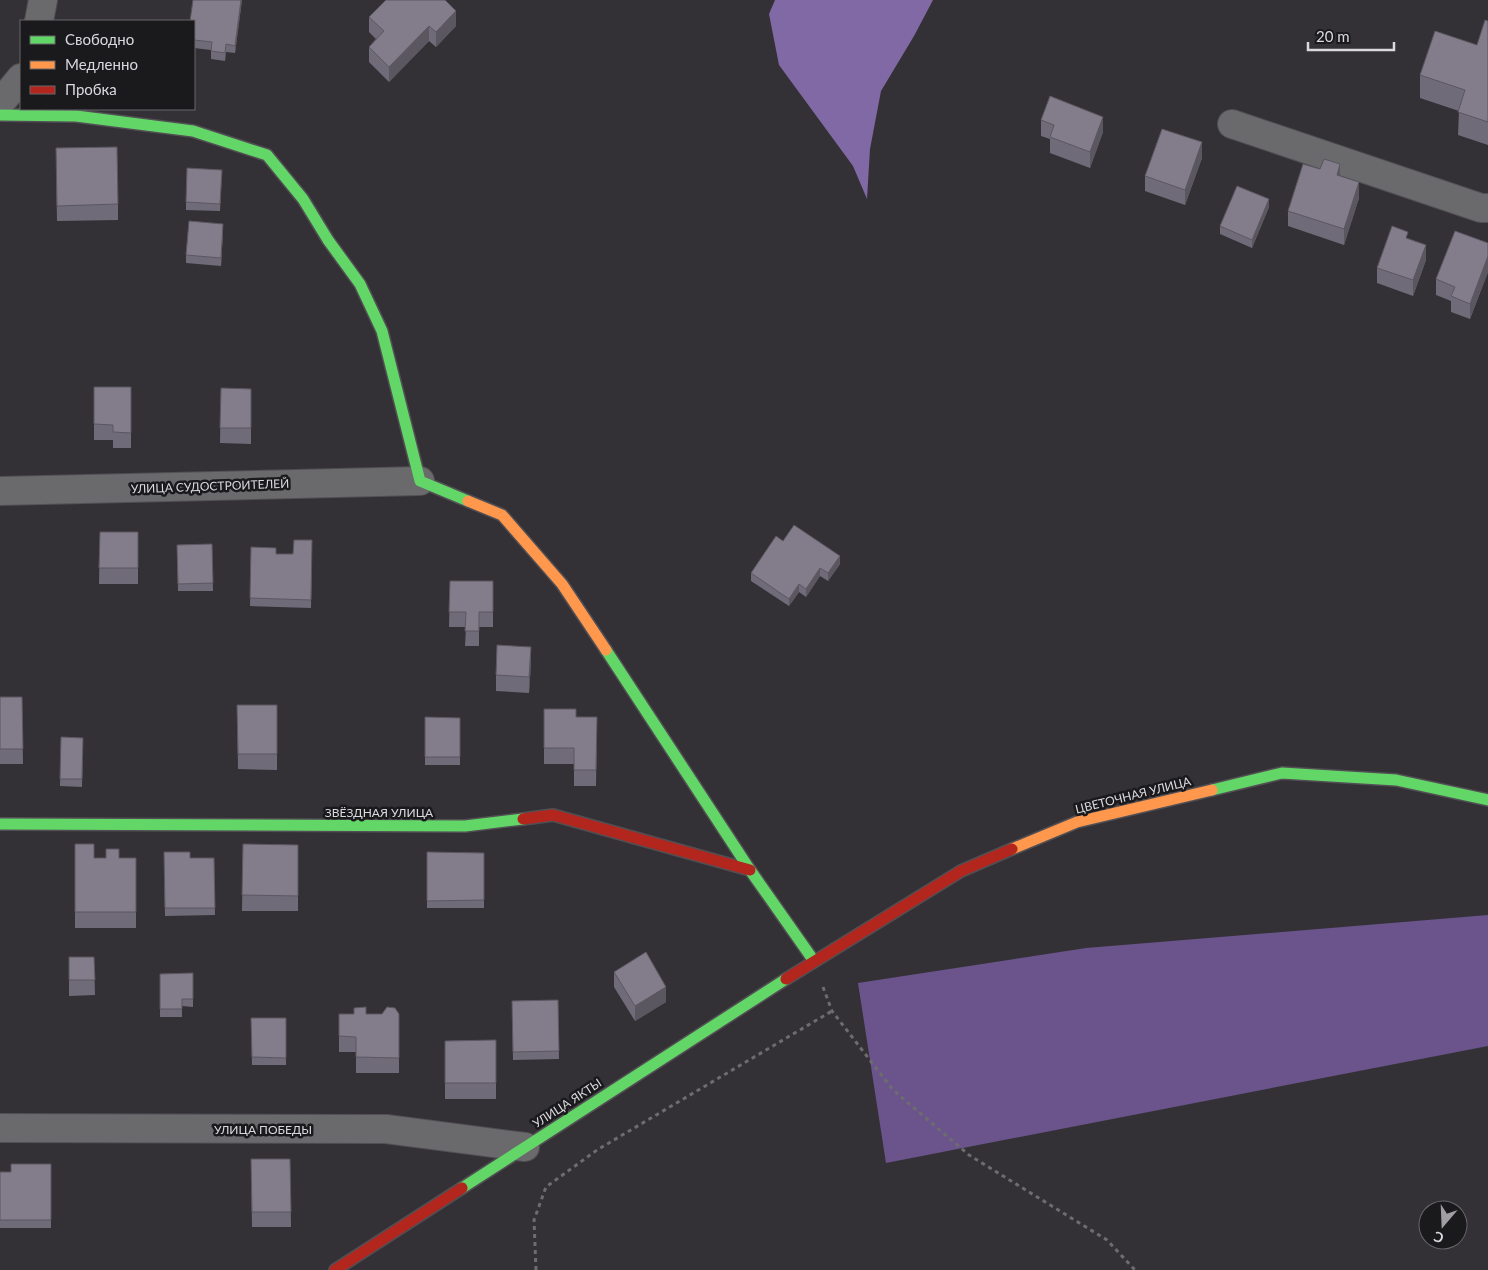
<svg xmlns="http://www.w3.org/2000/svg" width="1488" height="1270" font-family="Lato,sans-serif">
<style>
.forest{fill:#6a548b}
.water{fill:#8069a4}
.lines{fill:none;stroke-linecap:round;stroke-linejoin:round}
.street-casing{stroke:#514f53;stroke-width:30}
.fast-casing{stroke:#514f53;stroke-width:14}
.slow-casing{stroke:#514f53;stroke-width:14}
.jam-casing{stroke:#514f53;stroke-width:14}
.path{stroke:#6d6c6f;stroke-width:3;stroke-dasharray:4 4;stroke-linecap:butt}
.street{stroke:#6a696c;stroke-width:28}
.fast{stroke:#63d668;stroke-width:11}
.slow{stroke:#ff974d;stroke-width:11}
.jam{stroke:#b3261e;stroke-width:11}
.wall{fill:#706b78}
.shaded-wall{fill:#5b5761}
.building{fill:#827c8b;stroke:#5b5761}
.labels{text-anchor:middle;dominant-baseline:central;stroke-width:5;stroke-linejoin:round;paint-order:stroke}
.street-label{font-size:12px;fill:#dad9dd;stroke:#1a191c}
</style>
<rect width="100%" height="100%" fill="#333136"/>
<path class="forest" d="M1488,915V1046L886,1163L858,983L1086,948Z"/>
<path class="water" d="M775,0H933L914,36L881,91L870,149L867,199L853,166L779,65L769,14Z"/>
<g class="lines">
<g class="street-casing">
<g id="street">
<path d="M39,21L43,0"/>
<path d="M0,103L21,78"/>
<path d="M1232,124L1481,208H1488"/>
<path d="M0,491L420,481"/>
<path d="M0,1128L386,1129L525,1147"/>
</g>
</g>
<g class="fast-casing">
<g id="fast">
<path d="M0,115L76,116L193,131L267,155L303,199L328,240L360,284L382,331L420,481L468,501"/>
<path d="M606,650L750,870L814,961"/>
<path d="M1212,790L1282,773L1396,780L1488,800"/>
<path d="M0,824L465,826L523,819"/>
<path d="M462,1188L786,979"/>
</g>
</g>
<g class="slow-casing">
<g id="slow">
<path d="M468,501L502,515L562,584L606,650"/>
<path d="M1012,849L1077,822L1212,790"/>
</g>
</g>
<g class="jam-casing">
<g id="jam">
<path d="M523,819L553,815L750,870"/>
<path d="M786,979L961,871L1012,849"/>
<path d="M335,1270L462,1188"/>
</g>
</g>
<g class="path">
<path d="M823,987L832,1011L893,1090L969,1155L1107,1240L1135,1270"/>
<path d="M536,1270L534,1220L546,1187L597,1150L832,1011"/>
</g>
<use href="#street" class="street"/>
<use href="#fast" class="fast"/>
<use href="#slow" class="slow"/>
<use href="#jam" class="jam"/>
</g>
<g class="wall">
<path d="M242,0L235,53L226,52L225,61L211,59V50L194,48V21Z"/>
<path d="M369,17L456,26L436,47L429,41L389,82L369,62V47L376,39L369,32Z"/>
<path d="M1488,21V145L1458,135L1459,111L1420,98V75L1477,45Z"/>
<path d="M1041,120L1103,132L1090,168L1050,153V139L1041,136Z"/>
<path d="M1202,158L1185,205L1145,191V176Z"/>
<path d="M56,163L118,204V220L57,221Z"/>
<path d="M222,170L220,211L186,210V202Z"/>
<path d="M1340,176L1359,198L1344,245L1288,226V211Z"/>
<path d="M1269,207L1252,248L1220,234V226Z"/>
<path d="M223,231L221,266L186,263V255Z"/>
<path d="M1408,238L1426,260L1413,296L1377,283V268Z"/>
<path d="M1488,243V272L1470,319L1451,312V301L1436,295V279Z"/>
<path d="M94,387H131V448H113V440H94Z"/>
<path d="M221,388L251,389V444L220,443Z"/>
<path d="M100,532H138V584H99Z"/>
<path d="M312,540L311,608L250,606L251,547L276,554H293Z"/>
<path d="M783,541L840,564L828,581L820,576L806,597L799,592L789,606L751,581V573Z"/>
<path d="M212,544L213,591H178L177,545Z"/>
<path d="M450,581H493V627H479V646H465L466,627H449Z"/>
<path d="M531,662L529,693L496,691V675Z"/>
<path d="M0,697H22L23,764H0Z"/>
<path d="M237,705H277V770L238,769Z"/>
<path d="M544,709L576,717H597L596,786H574V764H544Z"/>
<path d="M425,717L460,718V765H425Z"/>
<path d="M61,737L83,738L82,787L60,786Z"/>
<path d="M75,844L94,858H136V928H75Z"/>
<path d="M243,844L298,845V911H242Z"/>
<path d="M164,852L190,858H214L215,915L165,916Z"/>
<path d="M427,852L484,853V908H427Z"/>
<path d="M69,957H94L95,995L69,996Z"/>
<path d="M614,972L666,1002L635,1021L614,987Z"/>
<path d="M193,973V1007L182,1006V1017H160V974Z"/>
<path d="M558,1000L559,1059L513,1060L512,1001Z"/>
<path d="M339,1014H399V1073H356V1052H339Z"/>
<path d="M251,1018H286V1065H252Z"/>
<path d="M496,1040V1099H445V1041Z"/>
<path d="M251,1159H290L291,1227H252Z"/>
<path d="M51,1164V1228H0V1172H11Z"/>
</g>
<g class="shaded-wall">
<path d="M241,0H242L235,53V46Z"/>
<path d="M456,11V26L436,47V32Z"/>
<path d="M429,26V41L389,82V67Z"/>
<path d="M1103,117V132L1090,168V152Z"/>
<path d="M1202,142V158L1185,205V190Z"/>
<path d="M1340,164V180L1337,175Z"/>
<path d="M1359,182V198L1344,245V229Z"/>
<path d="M1269,199V207L1252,248V240Z"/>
<path d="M223,224V231L221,266V258Z"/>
<path d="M1426,245V260L1413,296V280Z"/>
<path d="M1488,256V272L1470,319V304Z"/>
<path d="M840,556V564L828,581V573Z"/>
<path d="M820,568V576L806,597V589Z"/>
<path d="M799,584V592L789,606V599Z"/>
<path d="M531,647V662L529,693V677Z"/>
<path d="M666,987V1002L635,1021V1006Z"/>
</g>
<g class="building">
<path d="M193,0H241L235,46L226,44L225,53L211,51L212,42L194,40V21H190Z"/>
<path d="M386,0H445L456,11L436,32L429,26L389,67L369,47L384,31L369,17Z"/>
<path d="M1485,20L1488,21V122L1458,112L1465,90L1420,75L1435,31L1477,45Z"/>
<path d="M1050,96L1103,117L1090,152L1050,137L1054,125L1041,120Z"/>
<path d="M1162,129L1202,142L1185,190L1145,176Z"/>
<path d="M117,147L118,204L57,206L56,148Z"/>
<path d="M1324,159L1340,164L1337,175L1359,182L1344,229L1288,211L1303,164L1320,169Z"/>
<path d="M187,168L222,170L220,204L186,202Z"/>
<path d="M1237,186L1269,199L1252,240L1220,226Z"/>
<path d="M189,221L223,224L221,258L186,255Z"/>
<path d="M1392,226L1408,232L1406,238L1426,245L1413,280L1377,268Z"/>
<path d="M1455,231L1488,243V256L1470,304L1451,296L1455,287L1436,279Z"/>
<path d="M94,387H131V433L113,432V425L94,424Z"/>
<path d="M221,388L251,389V428H220Z"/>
<path d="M794,525L840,556L828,573L820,568L806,589L799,584L789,599L751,573L776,536L783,541Z"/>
<path d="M100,532H138V568H99Z"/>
<path d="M294,540H312L311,600L250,598L251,547L276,548V554H293Z"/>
<path d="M212,544L213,583L178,584L177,545Z"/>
<path d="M450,581H493V612H479V631H465L466,612H449Z"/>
<path d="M497,645L531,647L529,677L496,675Z"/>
<path d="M0,697H22L23,749H0Z"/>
<path d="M237,705H277V754H238Z"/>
<path d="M544,709H576V717H597L596,770H574V748H544Z"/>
<path d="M425,717L460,718V757H425Z"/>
<path d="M61,737L83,738L82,779H60Z"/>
<path d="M75,844H94V858H106V849H119V858H136V912H75Z"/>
<path d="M243,844L298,845V896L242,895Z"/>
<path d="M164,852H190V858H214L215,908H165Z"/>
<path d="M427,852L484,853V900L427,901Z"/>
<path d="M646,952L666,987L635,1006L614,972Z"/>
<path d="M69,957H94L95,980H69Z"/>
<path d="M193,973V999H182V1009H160V974Z"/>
<path d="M558,1000L559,1051L513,1052L512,1001Z"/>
<path d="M366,1007V1014H382L387,1007L395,1008L399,1014V1058L356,1057V1037L339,1036V1014H354V1008Z"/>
<path d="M251,1018H286V1058L252,1057Z"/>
<path d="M496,1040V1083H445V1041Z"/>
<path d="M251,1159H290L291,1212H252Z"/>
<path d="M11,1164H51V1220H0V1172H11Z"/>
</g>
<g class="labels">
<g class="street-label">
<text transform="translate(210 486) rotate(-2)">УЛИЦА СУДОСТРОИТЕЛЕЙ</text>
<text transform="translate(1133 795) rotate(-14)">ЦВЕТОЧНАЯ УЛИЦА</text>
<text x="379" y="812">ЗВЁЗДНАЯ УЛИЦА</text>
<text transform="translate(567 1103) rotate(-33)">УЛИЦА ЯКТЫ</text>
<text x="263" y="1129">УЛИЦА ПОБЕДЫ</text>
</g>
</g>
<rect x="20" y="20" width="175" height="90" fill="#1a191c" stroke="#676669"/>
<rect x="30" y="36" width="25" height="8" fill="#63d668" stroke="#676669"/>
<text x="65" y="45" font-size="15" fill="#dad9dd">Свободно</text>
<rect x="30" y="61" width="25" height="8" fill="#ff974d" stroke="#676669"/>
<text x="65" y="70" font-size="15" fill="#dad9dd">Медленно</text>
<rect x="30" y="86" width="25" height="8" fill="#b3261e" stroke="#676669"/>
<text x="65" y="95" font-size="15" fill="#dad9dd">Пробка</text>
<g transform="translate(1443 1225) rotate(199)"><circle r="24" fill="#1a191c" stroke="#676669"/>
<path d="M0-4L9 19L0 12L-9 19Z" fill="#a09ea3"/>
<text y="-8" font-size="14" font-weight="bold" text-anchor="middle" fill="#dad9dd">С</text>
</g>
<path d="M1308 42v8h86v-8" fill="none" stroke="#dad9dd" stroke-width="2.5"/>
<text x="1316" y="42" font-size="15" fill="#dad9dd" stroke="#1a191c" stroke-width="4" paint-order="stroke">20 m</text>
</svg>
